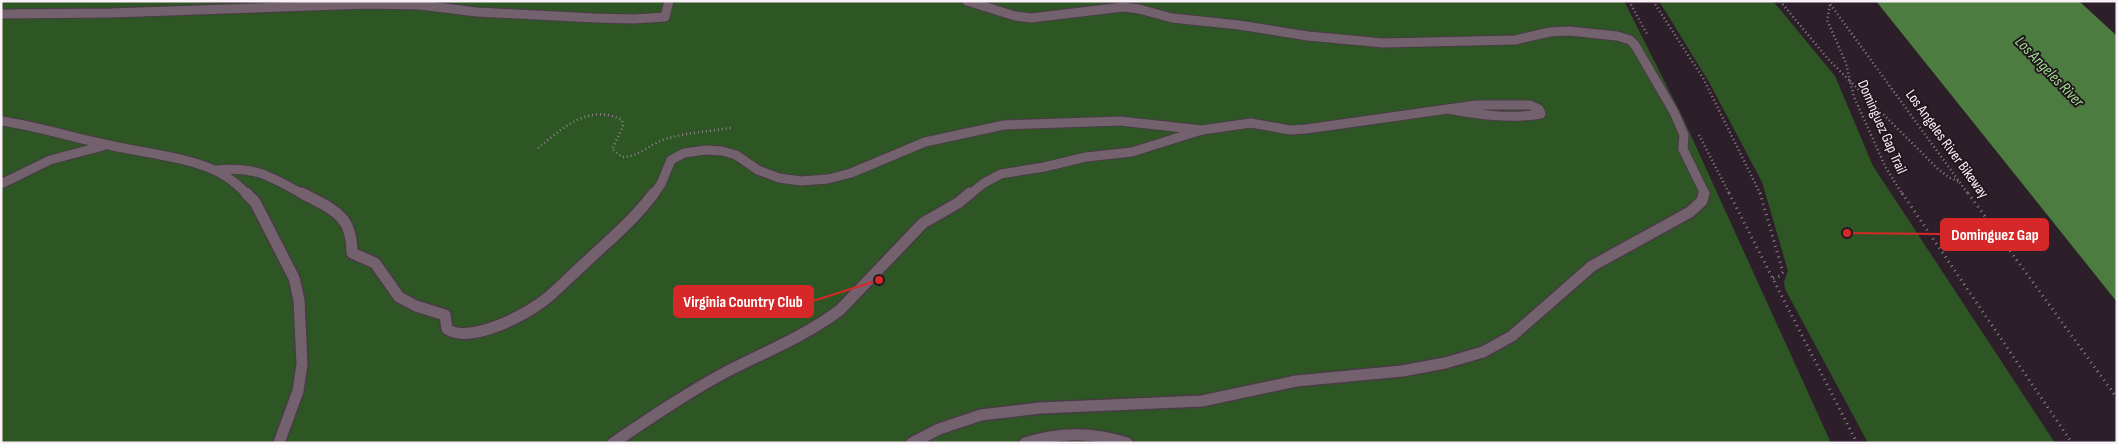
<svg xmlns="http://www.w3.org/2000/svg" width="2118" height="444" font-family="'Sofia Sans Condensed',sans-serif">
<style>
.green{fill:#2e5524}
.water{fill:#4d7c41}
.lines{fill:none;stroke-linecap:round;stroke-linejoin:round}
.lane-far1-casing{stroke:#473c44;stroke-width:11}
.lane-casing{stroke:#473c44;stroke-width:14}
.path-far1{stroke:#8e828a;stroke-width:2.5;stroke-dasharray:1 3;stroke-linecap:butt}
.path{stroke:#8e828a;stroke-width:3;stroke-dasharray:1 4.5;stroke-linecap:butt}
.lane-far1{stroke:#73626d;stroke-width:9}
.lane{stroke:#73626d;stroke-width:11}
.labels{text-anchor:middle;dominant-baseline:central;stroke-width:4;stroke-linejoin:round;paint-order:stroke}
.street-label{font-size:15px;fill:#faf0f7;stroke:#23161f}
.water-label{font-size:16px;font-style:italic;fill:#9ddf8b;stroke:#23161f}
.leader{fill:none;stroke:#d62828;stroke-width:2}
.callout-dot{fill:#d62828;stroke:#23161f;stroke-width:2}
.callout{fill:#d62828;stroke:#d62828;stroke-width:2}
.callout-label{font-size:16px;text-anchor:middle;font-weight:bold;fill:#fff}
</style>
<rect width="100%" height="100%" fill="#2d1f29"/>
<g class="green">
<path d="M1,1H170L217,3L318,1H1624L1683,118L1831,443H1Z"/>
<path d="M1659,1H1773L1835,76L1873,166L2055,443H1868L1785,289L1784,282L1788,271L1762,182L1709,82Z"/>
</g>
<path class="water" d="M1876,1H2079L2117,36V302Z"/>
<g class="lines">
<g class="lane-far1-casing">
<g id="lane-far1">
<path d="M967,1L1015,16L1031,18L1123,7L1139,9L1172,18L1239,25L1308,36L1383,43L1515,40L1550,32L1569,31L1617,36L1630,40L1635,45L1674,112L1684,135L1683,149L1704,192L1703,195"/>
<path d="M1,14L111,13L367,4L420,5L477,12L594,18L634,19L665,17L669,1"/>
<path d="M1476,105H1530L1539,109L1541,114C1510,119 1479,115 1448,109Z"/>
<path d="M1,121C38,126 73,138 109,145C143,153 182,156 214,170C227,175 238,185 248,195"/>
<path d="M215,170C256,166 270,176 304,195"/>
<path d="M1,184L50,160L103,146"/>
<path d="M653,195L661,184L671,160L684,153L706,150L722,151L736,155L758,170L779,178L801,181L828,179L851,173L925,142L1004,125L1120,121L1202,130"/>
<path d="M969,195L984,183L1001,174L1044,167L1086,157L1132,152L1202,130L1251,123L1290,130L1306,129L1448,109"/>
</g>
</g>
<g class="lane-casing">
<g id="lane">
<path d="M246,193L255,202L294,278L299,300L302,364L298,391L279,443"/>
<path d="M302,193C333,210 352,214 352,253L375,263L399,297L416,306L445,315L447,329C470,344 521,317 542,302C557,291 570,276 584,264C608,241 634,220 654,193"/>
<path d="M613,443C650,418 687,393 726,372C765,352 805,336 840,310L923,223L958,203L970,193"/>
<path d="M912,443L939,429L981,415L1040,408L1202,401L1296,381L1402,371L1445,363L1483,352L1512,336L1592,266L1690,212L1702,201L1704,193"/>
<path d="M1025,443C1059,432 1093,432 1127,443"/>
</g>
</g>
<g class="path-far1">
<path d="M1629,1L1648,36"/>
<path d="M1653,1L1703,78L1761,195"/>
<path d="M1780,1L1828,59L1850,81L1854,97L1886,168L1903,195"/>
<path d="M1828,1L1969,195"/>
<path d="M1830,5L1827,20L1846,63L1850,81L1938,169L1950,178L1960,182"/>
<path d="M1699,135L1730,195"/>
<path d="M538,148C563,128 589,103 622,120L623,127L612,149L622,157C639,157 650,144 665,139C686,133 709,131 731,128"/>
</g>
<g class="path">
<path d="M1729,193L1857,443"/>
<path d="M1760,193L1783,272L1780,276L1771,279"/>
<path d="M1902,193L2072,443"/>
<path d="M1968,193L2117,398"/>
</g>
<use href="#lane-far1" class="lane-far1"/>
<use href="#lane" class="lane"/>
</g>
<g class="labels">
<g class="street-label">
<text transform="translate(1882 127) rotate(66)">Dominguez Gap Trail</text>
<text transform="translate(1947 144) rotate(54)">Los Angeles River Bikeway</text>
</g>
<g class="water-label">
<text transform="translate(2049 72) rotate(46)">Los Angeles River</text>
</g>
</g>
<path class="leader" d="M1847 233L1941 234M879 280L813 301"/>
<g class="callout-dot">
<circle cx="1847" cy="233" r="5"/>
<circle cx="879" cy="280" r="5"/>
</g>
<g class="callout">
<rect x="1941" y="219" width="107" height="31" rx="5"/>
<rect x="674" y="286" width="139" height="31" rx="5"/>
</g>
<g class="callout-label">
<text x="1995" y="240">Dominguez Gap</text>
<text x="743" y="307">Virginia Country Club</text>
</g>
<rect width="2118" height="444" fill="none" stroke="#faf0f7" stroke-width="5"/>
</svg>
